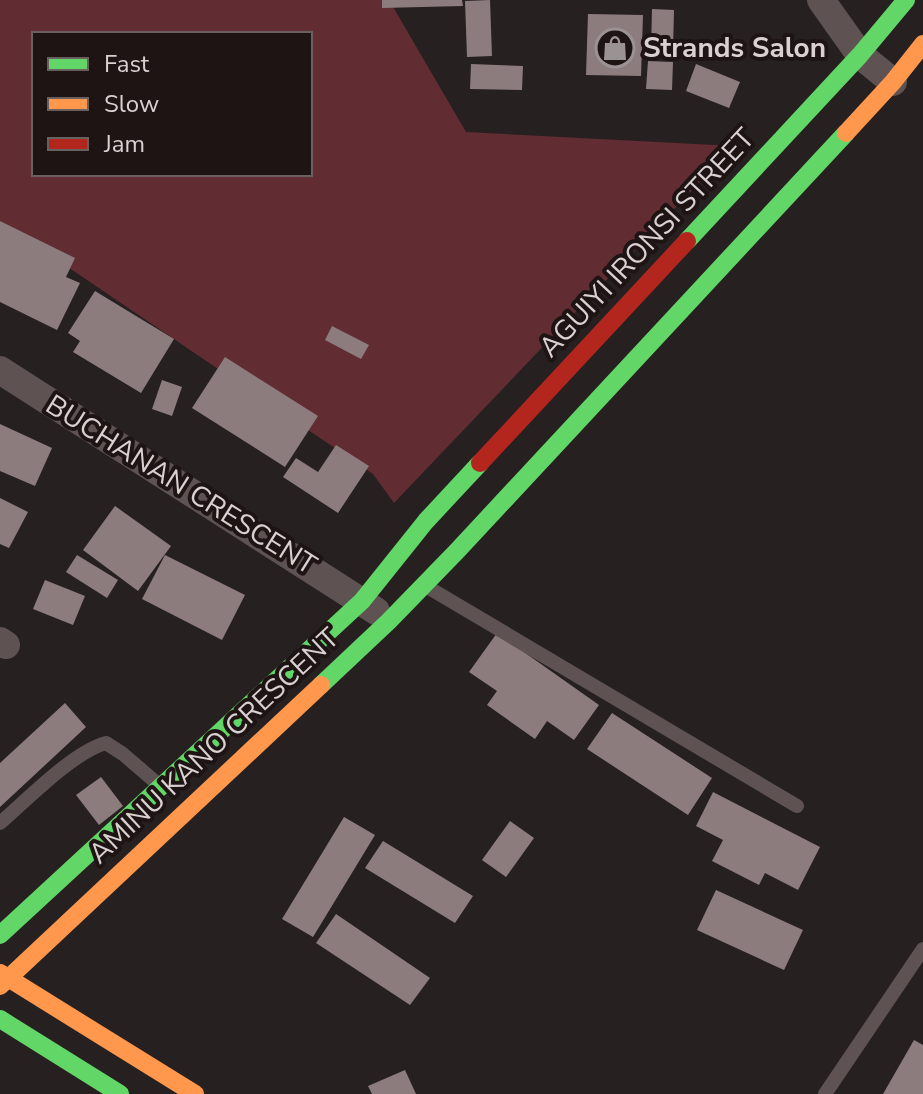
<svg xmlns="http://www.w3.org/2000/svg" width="923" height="1094" font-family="'Nunito Sans',sans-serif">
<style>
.green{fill:#612c32;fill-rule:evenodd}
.building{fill:#8d7c7e}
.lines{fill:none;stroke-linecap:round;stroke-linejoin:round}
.lane{stroke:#5e5253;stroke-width:14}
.street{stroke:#5e5253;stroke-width:28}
.fast{stroke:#63d668;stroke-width:18}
.slow{stroke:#ff974d;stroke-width:18}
.jam{stroke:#b3261e;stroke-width:18}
.labels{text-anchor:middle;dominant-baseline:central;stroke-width:8;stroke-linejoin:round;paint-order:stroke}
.poi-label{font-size:28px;font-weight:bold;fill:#d9d1d1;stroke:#1f1414;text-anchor:start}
.street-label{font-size:28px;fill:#d9d1d1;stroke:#1f1414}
</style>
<rect width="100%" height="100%" fill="#262020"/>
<path class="green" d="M0,0H389L466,132L734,146L394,503L373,474L0,221ZM34,34H310V174H34Z"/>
<g class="building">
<path d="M382,0H462L463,6L382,8Z"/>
<path d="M490,0L492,56L467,57L465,1Z"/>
<path d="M652,9L674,10L673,51L651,50Z"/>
<path d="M588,14L643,15L641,76L586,75Z"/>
<path d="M648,61L673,62L672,90L646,89Z"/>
<path d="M471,64L523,66L522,90L470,89Z"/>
<path d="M696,64L740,82L729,108L686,91Z"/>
<path d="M0,221L75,258L66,277L80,283L57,330L0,302Z"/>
<path d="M95,291L174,339L141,393L73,352L80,341L68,333Z"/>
<path d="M332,326L369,345L361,359L325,340Z"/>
<path d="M225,357L318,416L285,467L192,408Z"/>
<path d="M162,380L182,387L172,416L152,409Z"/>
<path d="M0,424L52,448L35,486L0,471Z"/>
<path d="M336,445L369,466L338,513L283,477L296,458L318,472Z"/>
<path d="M0,498L28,512L9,548L0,544Z"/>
<path d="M115,506L171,546L138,591L83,550Z"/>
<path d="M77,555L118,580L107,598L66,572Z"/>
<path d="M165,555L245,595L222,640L142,599Z"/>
<path d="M45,580L85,596L73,625L33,609Z"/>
<path d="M497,633L599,705L574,740L547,721L535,739L487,705L497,691L469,672Z"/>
<path d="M65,703L86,727L0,807V763Z"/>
<path d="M612,713L712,778L688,815L587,749Z"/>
<path d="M101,777L123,806L99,825L76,795Z"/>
<path d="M713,792L820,847L798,890L765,873L759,885L712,861L723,840L696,826Z"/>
<path d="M344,817L375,835L313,937L282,919Z"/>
<path d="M510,821L534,838L506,877L482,860Z"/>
<path d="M383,841L473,896L455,923L365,868Z"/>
<path d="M716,890L803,930L784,970L697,930Z"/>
<path d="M336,914L430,978L410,1005L316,943Z"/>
<path d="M914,1040L923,1045V1094H883Z"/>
<path d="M405,1070L416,1094H372L368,1086Z"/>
</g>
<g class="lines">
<g class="lane">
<path d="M424,585L797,806"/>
<path d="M0,823C27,800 73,752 106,743L123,754L159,785"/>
<path d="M825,1094L923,949"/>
</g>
<g class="street">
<path d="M821,0L860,55L893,82"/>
<path d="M0,370L376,611"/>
<path d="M0,641L6,645"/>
</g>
<g class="fast">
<path d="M687,241L860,55L906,0"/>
<path d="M321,685L389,621L457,551L846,133"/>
<path d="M0,935L362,601L426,521L480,463"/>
<path d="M0,1019L120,1094"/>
</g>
<g class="slow">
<path d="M846,133L893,82L923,44"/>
<path d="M0,973L195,1094"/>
<path d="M0,986L321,685"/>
</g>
<path class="jam" d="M480,463L687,241"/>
</g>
<defs>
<g id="shop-ring" transform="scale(2)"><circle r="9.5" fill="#1f1414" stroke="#9a9393" stroke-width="1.5"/><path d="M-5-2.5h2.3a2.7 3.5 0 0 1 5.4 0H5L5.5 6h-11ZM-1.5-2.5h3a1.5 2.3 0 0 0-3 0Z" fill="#9a9393"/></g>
</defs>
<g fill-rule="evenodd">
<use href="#shop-ring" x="615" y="48"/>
</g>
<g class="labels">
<g class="poi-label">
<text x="643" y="48">Strands Salon</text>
</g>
<g class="street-label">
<text transform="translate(647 243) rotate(-47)">AGUIYI IRONSI STREET</text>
<text transform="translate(181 485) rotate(32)">BUCHANAN CRESCENT</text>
<text transform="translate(214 746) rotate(-43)">AMINU KANO CRESCENT</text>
</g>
</g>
<rect x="32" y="32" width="280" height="144" fill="#1f1414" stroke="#696060" stroke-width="2"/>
<rect x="48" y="58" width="40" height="12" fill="#63d668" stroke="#696060" stroke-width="2"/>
<text x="104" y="72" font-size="24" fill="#d9d1d1">Fast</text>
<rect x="48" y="98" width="40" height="12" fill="#ff974d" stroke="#696060" stroke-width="2"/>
<text x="104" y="112" font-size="24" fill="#d9d1d1">Slow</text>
<rect x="48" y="138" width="40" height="12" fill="#b3261e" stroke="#696060" stroke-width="2"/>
<text x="104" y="152" font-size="24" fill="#d9d1d1">Jam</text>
</svg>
